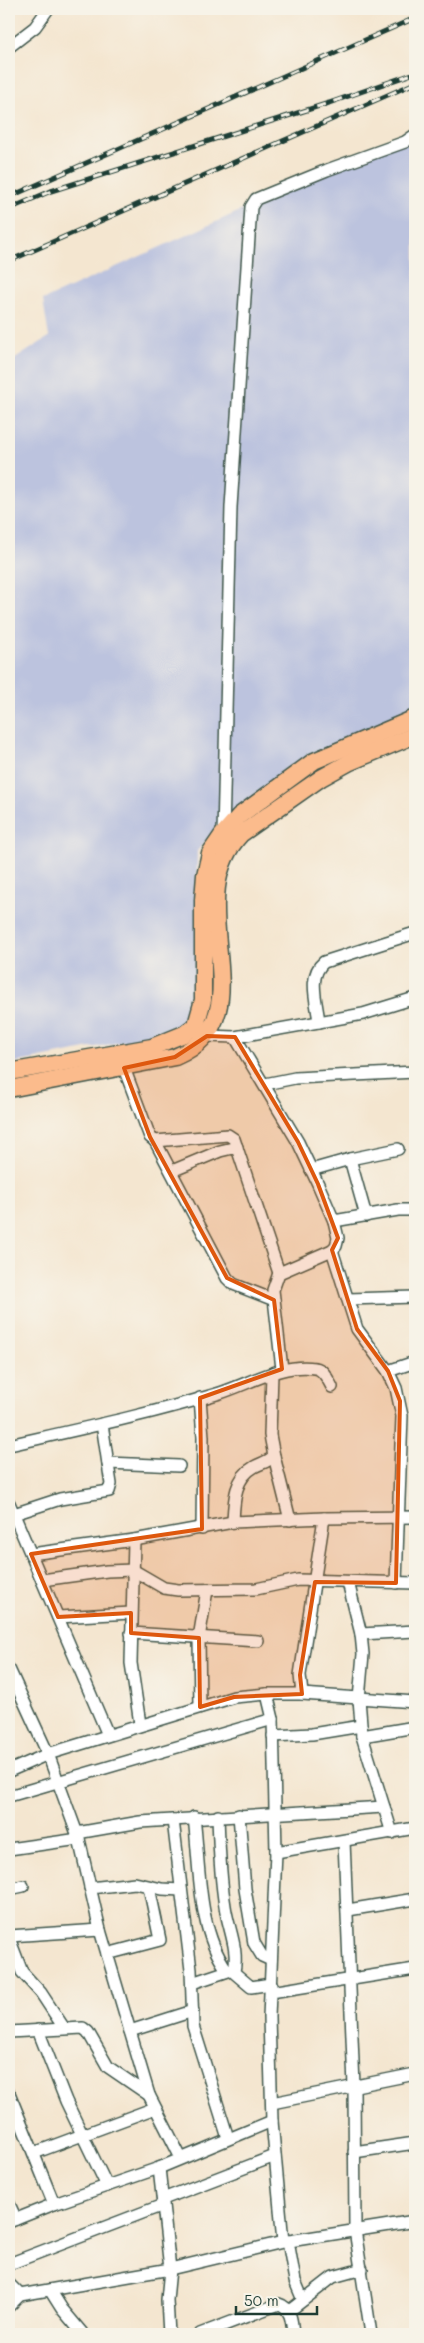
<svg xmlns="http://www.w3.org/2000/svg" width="424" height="2343" font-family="Mali,sans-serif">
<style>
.industrial{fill:#bcc3de}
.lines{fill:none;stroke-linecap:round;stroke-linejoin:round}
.minor-casing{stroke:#3f564b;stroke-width:14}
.highway-casing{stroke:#3f564b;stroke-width:19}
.minor{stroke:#fff;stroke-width:11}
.highway{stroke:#fbbb8c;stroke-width:16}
.rail-casing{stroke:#1f3d34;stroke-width:5}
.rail{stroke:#f7f3e8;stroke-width:3;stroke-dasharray:9;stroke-linecap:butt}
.marked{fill:#de580e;fill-opacity:0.2;stroke:#de580e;stroke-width:4;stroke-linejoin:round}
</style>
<rect width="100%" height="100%" fill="#f7f3e8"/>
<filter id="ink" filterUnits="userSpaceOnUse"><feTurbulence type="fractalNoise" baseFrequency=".02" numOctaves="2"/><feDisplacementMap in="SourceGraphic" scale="10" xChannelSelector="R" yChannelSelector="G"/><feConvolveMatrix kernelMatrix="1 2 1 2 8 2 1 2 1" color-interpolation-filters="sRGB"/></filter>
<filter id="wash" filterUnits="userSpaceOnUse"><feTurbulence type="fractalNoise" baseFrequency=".0096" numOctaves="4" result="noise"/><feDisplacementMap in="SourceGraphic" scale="20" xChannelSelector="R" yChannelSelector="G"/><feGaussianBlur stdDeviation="1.12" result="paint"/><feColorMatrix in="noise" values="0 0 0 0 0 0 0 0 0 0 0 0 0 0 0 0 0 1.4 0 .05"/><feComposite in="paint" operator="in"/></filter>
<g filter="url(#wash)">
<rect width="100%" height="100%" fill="#f4e6d0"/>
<path class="industrial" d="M415,132V715L233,812L197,851L196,986L191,1020L157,1035L9,1064V363L49,337L43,300Z"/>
</g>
<g filter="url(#ink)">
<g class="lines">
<g class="minor-casing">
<g id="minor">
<path d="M9,47L35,27L48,9"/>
<path d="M223,834L231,507L251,207L256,199L327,170L405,142L415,135"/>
<path d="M319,1022C317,1002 307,976 324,962L415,933"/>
<path d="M201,1030L207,1036L235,1037L363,1014L415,998"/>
<path d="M235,1037L298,1142L318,1184L334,1221L338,1238L336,1246L332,1250L279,1273L273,1290L282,1369"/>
<path d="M124,1068L150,1137L155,1141L228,1135L234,1139L279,1273"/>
<path d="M265,1084L295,1078L415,1072"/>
<path d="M155,1141L227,1278L233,1284L274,1300"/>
<path d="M350,1159L366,1216"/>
<path d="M311,1170L350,1159L398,1149"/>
<path d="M172,1171L220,1151L237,1147"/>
<path d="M334,1221L398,1210H415"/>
<path d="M332,1250L357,1329L388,1371L396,1388L402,1416L396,1583"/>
<path d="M348,1299L415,1297"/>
<path d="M388,1371L415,1362"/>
<path d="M272,1374L270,1435L274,1456C268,1462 261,1463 254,1467C234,1478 234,1502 233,1522L324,1518L300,1675L302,1694"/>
<path d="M200,1398L203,1437L202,1529"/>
<path d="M9,1445C80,1429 151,1414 220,1393C251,1383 282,1363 315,1368C324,1369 328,1380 332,1387"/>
<path d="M274,1456L290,1520"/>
<path d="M108,1463L179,1466"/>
<path d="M9,1503L108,1735"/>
<path d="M14,1514L60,1499L109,1491L111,1484L102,1424"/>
<path d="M324,1518L415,1517"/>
<path d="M134,1540L131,1663L140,1724"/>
<path d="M31,1554L134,1540L233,1522"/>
<path d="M42,1580L107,1571L133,1570L164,1588L178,1590L256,1589L298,1580L415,1583"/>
<path d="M348,1582L361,1634L363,1654L359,1699L362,1736L392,1833"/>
<path d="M58,1617L131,1613"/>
<path d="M131,1633L258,1641"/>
<path d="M361,1634L415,1631"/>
<path d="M9,1669L48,1754L79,1839L100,1930L149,2095L181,2158"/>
<path d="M267,1694L273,1719L276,1852L269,2017L272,2121L283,2242"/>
<path d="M200,1707L199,1638L207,1590"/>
<path d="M273,1736L312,1734L361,1726"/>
<path d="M362,1736L415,1727"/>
<path d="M9,1771L48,1754L234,1697L267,1694H302L415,1702"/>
<path d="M9,1796L273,1719"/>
<path d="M239,1815L245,1889L254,1943L262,1956L271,1960"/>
<path d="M218,1816C219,1847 220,1876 225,1906C228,1928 239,1949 234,1971"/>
<path d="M194,1817C200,1866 197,1929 227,1970"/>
<path d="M173,1820L191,1970L193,2026L228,2138"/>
<path d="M77,1833L140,1822L384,1807"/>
<path d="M344,1841L354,2086L355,2230L371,2334"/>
<path d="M9,1849L79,1839"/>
<path d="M276,1852L415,1828"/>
<path d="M90,1888L135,1883L162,1889L181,1890"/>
<path d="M9,1889L23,1886"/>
<path d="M348,1910L415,1899"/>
<path d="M9,1936L100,1930"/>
<path d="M9,1938L22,1972L41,1993L64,2028"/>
<path d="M107,1954L160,1940L149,1887"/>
<path d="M192,1983L231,1970L251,1987L271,1984"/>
<path d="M271,1992L415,1969"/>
<path d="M38,2030L66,2101L107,2186"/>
<path d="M130,2031L193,2011"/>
<path d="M9,2032L83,2028L88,2032L108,2067L149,2095"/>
<path d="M9,2093L54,2204"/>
<path d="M272,2103L415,2074"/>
<path d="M354,2152L415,2143"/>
<path d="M34,2153L155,2108"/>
<path d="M159,2168L170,2269L167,2300L169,2334"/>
<path d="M163,2199L275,2156"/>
<path d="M9,2204L16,2219"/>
<path d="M9,2222L54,2204L159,2168L272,2121"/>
<path d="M288,2241L295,2281L303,2300"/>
<path d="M9,2264L163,2205"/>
<path d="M9,2284L20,2295"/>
<path d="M50,2290L62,2309L83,2334"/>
<path d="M9,2306L20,2295L170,2269L283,2242L415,2221"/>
<path d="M288,2312L333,2277L362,2269"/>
<path d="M200,2334L279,2304C291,2307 292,2323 293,2334"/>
</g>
</g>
<g class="highway-casing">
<g id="highway">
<path d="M9,1072L152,1047L184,1034L196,1025L203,1000V900L205,875L210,853L223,834L239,816L314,761L415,718"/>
<path d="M9,1089L175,1057C271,1017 175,904 241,834L321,778L350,762L415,735"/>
</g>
</g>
<use href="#minor" class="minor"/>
<use href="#highway" class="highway"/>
<g class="rail-casing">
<g id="rail">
<path d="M9,197L415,18"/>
<path d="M9,209L51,191L329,103L415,73"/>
<path d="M9,261L415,83"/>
</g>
</g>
<use href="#rail" class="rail"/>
</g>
</g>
<path class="marked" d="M207,1036L235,1037L298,1142L318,1184L338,1238L332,1250L357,1329L388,1371L400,1401L396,1583L315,1582L300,1675L302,1694L234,1697L200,1707L199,1638L131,1633V1613L58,1617L31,1554L202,1529L200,1398L282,1369L274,1300L227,1278L150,1137L124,1068L175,1057Z"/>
<rect width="424" height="2343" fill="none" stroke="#f7f3e8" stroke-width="30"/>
<path d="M236 2306v8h81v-8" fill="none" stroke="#1f3d34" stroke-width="2.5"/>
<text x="244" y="2306" font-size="15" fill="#1f3d34" stroke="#f7f3e8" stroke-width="4" paint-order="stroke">50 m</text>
</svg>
